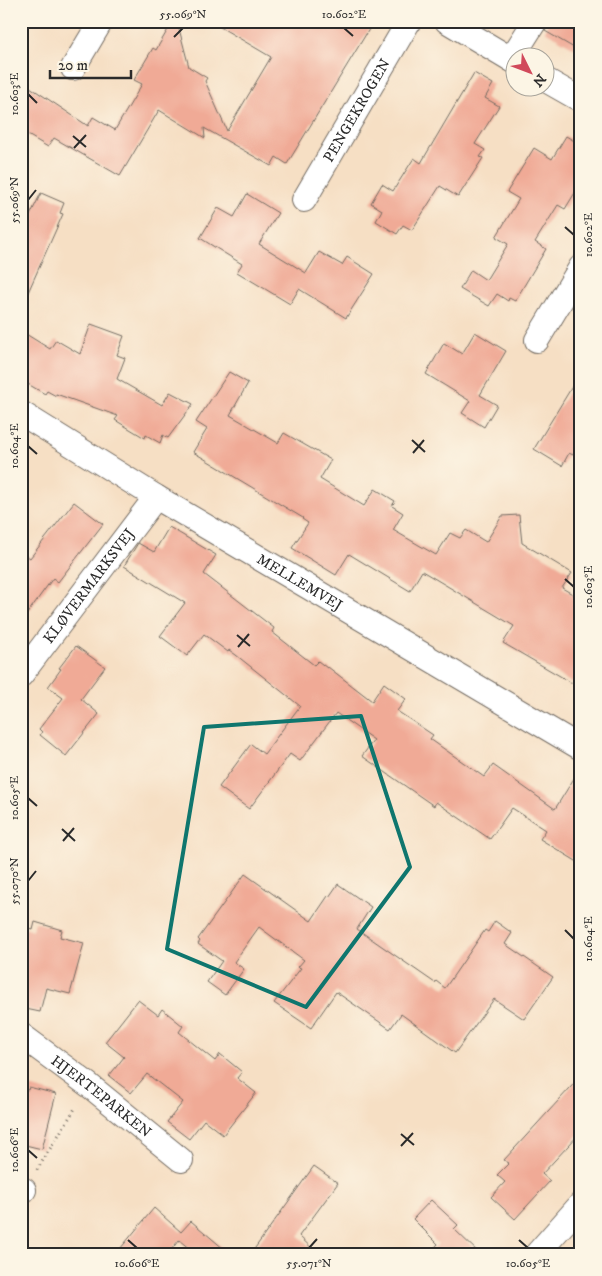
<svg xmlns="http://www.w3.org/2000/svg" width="602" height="1276" font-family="'IM FELL DW Pica',serif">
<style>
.building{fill:#f0aa96}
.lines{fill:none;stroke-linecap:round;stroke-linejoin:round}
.street-casing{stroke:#726a61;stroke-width:26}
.path{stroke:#726a61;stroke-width:3;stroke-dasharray:1 4;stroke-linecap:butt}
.street{stroke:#fff;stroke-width:24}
.marked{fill:none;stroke:#0f766e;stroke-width:4;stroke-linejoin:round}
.ticks{fill:none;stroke:#2b2b2b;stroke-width:2}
.labels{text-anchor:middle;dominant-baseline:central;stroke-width:4;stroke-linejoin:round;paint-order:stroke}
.street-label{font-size:15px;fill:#2b2b2b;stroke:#fcf5e5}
.neatline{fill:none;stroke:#2b2b2b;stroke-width:2}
.ticks-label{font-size:12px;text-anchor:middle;fill:#2b2b2b}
</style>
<rect width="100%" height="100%" fill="#fcf5e5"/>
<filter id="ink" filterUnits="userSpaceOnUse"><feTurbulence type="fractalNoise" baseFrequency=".02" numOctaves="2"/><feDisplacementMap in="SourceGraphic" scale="10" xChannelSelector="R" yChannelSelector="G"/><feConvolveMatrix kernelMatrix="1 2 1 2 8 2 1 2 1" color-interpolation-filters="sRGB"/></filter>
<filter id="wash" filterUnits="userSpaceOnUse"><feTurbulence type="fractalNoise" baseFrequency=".0096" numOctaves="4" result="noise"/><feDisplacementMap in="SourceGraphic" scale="20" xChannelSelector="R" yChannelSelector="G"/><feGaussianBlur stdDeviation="1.12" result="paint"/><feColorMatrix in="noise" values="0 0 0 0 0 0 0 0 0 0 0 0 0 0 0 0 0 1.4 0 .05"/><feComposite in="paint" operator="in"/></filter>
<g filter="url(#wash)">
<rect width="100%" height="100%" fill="#f6dfc4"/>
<g id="blocks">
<g class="building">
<path d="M173,21H177L189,67L207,78L205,81L227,131L271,57L210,21H374L287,164L276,157L271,166L204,128L205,138L159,110L120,176L54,138L48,147L21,131V81L88,126L93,117L115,130L142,84L134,80L153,48L156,50Z"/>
<path d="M549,21H581V52L545,31Z"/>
<path d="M474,73L493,84L485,98L499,106L475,144L485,150L480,157L483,158L458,197L440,186L412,230L403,225L397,234L376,221L382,210L371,203L382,184L393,191L414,158L421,163Z"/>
<path d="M566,136L581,145V183L565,209L558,205L535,242L546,249L515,301L509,298L508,301L497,294L489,306L460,289L471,270L486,280L508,244L496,237L519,199L507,192L534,148L552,159Z"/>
<path d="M41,193L64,203L60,213L63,214L21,308V234Z"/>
<path d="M247,194L278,213L259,244L306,273L319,252L342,265L347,257L374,274L346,318L299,289L290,304L237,272L242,264L200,238L218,208L234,217Z"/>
<path d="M91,324L124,336L117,355L125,358L117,379L162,405L170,392L193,404L168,438L163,435L160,443L146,435L145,438L115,420L118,416L56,394V396L47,391L45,394L21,380V331L50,349L56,340L80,354Z"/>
<path d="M475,332L506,351L480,395L497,405L484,427L462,413L470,401L426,374L444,343L462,354Z"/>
<path d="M229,372L248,383L230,415L278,443L284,433L331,460L320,479L364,506L375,489L395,501L392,506L403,513L393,530L436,555L450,533L460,538L466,530L486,542L502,516L519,515L522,543L572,573L562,588L581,599V668L572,683L503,643L514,626L422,571L410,591L349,554L336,575L292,548L308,523L302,519L303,518L193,452L207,429L196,422Z"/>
<path d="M581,372V441L573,455L569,453L562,466L534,449Z"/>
<path d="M74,502L103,524L58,582L53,578L21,622V552L30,558Z"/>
<path d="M169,527L216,555L204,574L274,628L272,632L314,665L318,661L327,668L328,667L372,701L384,683L406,699L397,711L433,735L430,739L484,777L493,765L555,809L581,767V864L540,839L546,830L512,808L490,839L436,802L434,806L362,756L374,740L336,713L300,761L290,754L249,809L219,787L251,744L264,754L300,706L236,655L229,650L228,652L204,634L187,656L160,636L185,603L124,566L138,543L154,552Z"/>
<path d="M76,646L105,667L81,699L99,714L66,756L40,735L42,732L39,729L63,698L48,687L61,669L59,668Z"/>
<path d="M245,874L311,921L328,896L329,897L338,884L371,907L357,929L435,983L436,981L445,988L485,930L488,932L495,921L512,933L505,944L553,977L524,1019L494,999L455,1053L401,1014L390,1029L336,992L311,1028L274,1003L301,968L298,967L304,960L259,927L234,962L244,969L225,995L207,982L222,961L198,944L200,941L198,939Z"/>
<path d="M35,922L62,930L60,937L84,943L70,994L46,988L40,1012L21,1008V926L33,930Z"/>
<path d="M138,1000L158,1015L162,1009L183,1026L179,1032L215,1061L220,1054L242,1072L237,1078L256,1093L223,1135L204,1120L189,1139L167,1122L183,1102L147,1074L131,1093L109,1076L124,1057L105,1042Z"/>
<path d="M581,1076V1132L542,1174L550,1181L515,1219L491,1197L505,1182L497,1175L509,1163L504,1160Z"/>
<path d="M29,1087L56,1094L42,1149L21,1144V1088L28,1090Z"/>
<path d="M314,1166L338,1183L299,1236L319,1255H250Z"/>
<path d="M431,1200L458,1225L454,1229L481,1255H428L438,1244L413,1219Z"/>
<path d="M154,1208L181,1232L191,1221L231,1255H197L179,1240L167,1255H115Z"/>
</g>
</g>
</g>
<g filter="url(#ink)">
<use href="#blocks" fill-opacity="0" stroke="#726a61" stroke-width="1"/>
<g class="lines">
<g class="street-casing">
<g id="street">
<path d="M447,21L514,61"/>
<path d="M511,59L535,21"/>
<path d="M73,68L101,21"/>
<path d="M544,79L581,100"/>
<path id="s1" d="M304,200L409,21"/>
<path d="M537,340L581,267"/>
<path id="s2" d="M21,413L156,497L581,748"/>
<path id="s3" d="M21,675L156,497"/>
<path id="s4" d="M21,1035L90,1086L181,1160"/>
<path d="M21,1189L24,1190"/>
<path d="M536,1255L581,1204"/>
</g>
</g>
<path class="path" d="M37,1170L76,1107"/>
<use href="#street" class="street"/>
</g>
</g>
<path class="marked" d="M361,716L410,867L306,1007L167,949L204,727Z"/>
<path class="ticks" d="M344,28L353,36M174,37L183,28M28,94L37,103M73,136L86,147M74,148L86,135M28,200L36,190M565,227L574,235M412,440L425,452M28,446L37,454M413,453L424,440M565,579L574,587M237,635L250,646M238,647L249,634M28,798L37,806M62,829L75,841M63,841L74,828M28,881L36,871M565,930L574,939M401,1134L414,1145M401,1146L413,1133M28,1150L37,1158M128,1240L137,1248M519,1240L528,1248M309,1248L317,1239"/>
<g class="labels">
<g class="street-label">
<text stroke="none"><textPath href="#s1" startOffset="104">PENGEKROGEN</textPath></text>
<text stroke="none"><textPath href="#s2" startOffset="326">MELLEMVEJ</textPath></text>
<text stroke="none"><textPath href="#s3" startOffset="112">KLØVERMARKSVEJ</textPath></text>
<text stroke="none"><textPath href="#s4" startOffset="101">HJERTEPARKEN</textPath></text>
</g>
</g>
<rect width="602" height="1276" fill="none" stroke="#fcf5e5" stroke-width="55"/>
<g transform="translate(530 72) rotate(132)"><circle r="24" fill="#fcf5e5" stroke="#a8a49b"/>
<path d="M0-4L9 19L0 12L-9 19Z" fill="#d1495b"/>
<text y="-8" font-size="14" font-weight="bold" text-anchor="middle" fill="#2b2b2b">N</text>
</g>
<path d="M50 70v8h81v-8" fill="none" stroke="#2b2b2b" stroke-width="2.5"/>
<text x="58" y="70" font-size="15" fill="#2b2b2b" stroke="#fcf5e5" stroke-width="4" paint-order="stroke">20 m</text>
<rect x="28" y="28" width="546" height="1220" class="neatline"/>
<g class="ticks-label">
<text x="183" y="18">55.069°N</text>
<text x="344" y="18">10.602°E</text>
<text transform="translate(14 94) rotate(-90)" y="4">10.603°E</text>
<text transform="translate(14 200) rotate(-90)" y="4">55.069°N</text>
<text transform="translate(588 235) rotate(-90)" y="4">10.602°E</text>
<text transform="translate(14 446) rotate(-90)" y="4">10.604°E</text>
<text transform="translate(588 587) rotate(-90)" y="4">10.603°E</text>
<text transform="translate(14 798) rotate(-90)" y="4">10.605°E</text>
<text transform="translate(14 881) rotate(-90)" y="4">55.070°N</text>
<text transform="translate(588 939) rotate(-90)" y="4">10.604°E</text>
<text transform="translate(14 1150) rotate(-90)" y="4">10.606°E</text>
<text x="137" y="1267">10.606°E</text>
<text x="309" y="1267">55.071°N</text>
<text x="528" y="1267">10.605°E</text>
</g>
</svg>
